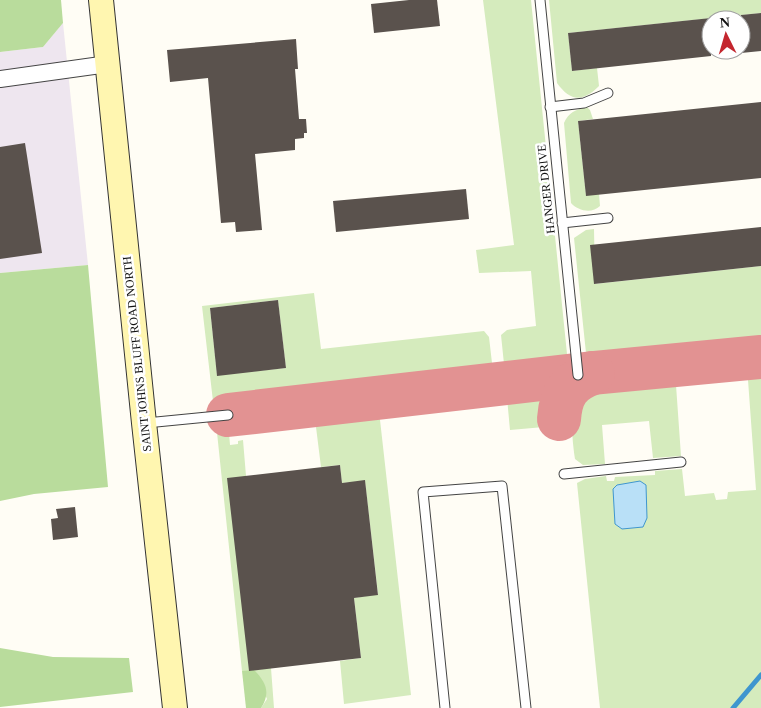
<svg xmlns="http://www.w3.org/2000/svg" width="761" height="708" font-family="'Times New Roman',serif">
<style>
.industrial{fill:#eee6ef}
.green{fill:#d5ebbd;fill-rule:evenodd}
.forest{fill:#b9dc9c}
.water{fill:#b9e0f7;stroke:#3f96cf}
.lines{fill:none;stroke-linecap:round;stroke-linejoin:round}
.stream{stroke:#3f96cf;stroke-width:5}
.taxiway{stroke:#e29292;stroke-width:44}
.building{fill:#5a524d}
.lane-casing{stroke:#444;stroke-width:11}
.street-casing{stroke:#444;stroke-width:18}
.secondary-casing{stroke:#333;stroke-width:26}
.lane{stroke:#fff;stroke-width:9}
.street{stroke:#fff;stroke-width:16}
.secondary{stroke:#fff6b0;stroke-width:24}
.labels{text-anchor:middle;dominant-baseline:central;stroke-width:5;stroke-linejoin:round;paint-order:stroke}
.street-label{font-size:12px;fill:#111;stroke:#fff}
</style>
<rect width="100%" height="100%" fill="#fffdf5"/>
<path class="industrial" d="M63,23L88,265L0,273V52L43,47Z"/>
<g class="green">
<path d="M483,0H531L567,354L562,363L511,369L504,364L501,335L507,330L536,326L531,271L479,273L476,250L514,245Z"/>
<path d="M549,0H761V13L568,33L572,71L597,68L599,86C582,103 570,101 557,83Z"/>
<path d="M587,107L590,110L593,119L578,121L586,195L599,194L600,206C592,214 578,211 571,203L564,123C569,112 575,110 587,107Z"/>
<path d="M594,229L595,284L761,266V342L590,359L586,353L574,238L586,230Z"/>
<path d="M314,293L321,349L484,331L489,337L492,363L486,372L237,401L234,407L214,410L202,306ZM278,300L286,368L217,375L210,308Z"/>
<path d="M758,370H761V708H600L577,483L585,479L606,476L607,481H614L615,477L655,475V471L682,469L685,496L714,493L716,500L727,499L728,492L756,490L748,380Z"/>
<path d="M666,379L676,385L681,456L653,458L649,421L602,425L605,464L583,465L575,459C571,429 567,399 600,384Z"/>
<path d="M537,392H541L546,423L544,427L510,430L507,398L509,396Z"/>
<path d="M379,411L411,695L344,704L340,661L361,658L354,598L378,594L365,481L342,483L340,465L321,467L315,419Z"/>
<path d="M229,421L236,428V432L229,433L230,445L238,444V441L243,440L246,476L249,671H242L216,423Z"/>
<path d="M271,668L274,708H261L267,699L254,670Z"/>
</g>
<g class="forest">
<path d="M0,0H61L63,23L43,47L0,52Z"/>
<path d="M88,265L108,487L34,494L0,501V273Z"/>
<path d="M0,648L53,657L129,658L133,692L0,707Z"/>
<path d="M254,670C266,682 271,693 261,708H246L242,671Z"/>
</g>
<path class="water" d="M640,481L646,485L647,518L643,527L622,529L615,524L613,489L617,485Z"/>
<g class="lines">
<path class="stream" d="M733,708L761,675"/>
<g class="taxiway">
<path d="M228,415L593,373L761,357"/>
<path d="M559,419C561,393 569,382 593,373"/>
</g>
</g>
<g class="building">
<path d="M409,0H437L440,26L374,33L371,4Z"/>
<path d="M761,13V51L741,53V15Z"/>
<path d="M711,18V56L572,71L568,33Z"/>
<path d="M296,39L298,69H295L299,119H306L307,133H304V138L295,139V150L255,154L262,230L236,232L235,222L221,223L208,78L170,82L167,50Z"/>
<path d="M761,102V178L586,196L578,121Z"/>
<path d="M25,143L42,253L0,259V147Z"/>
<path d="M466,189L469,219L336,232L333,201Z"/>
<path d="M761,227V266L594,284L590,245Z"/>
<path d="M278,300L286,368L217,376L210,308Z"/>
<path d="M340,465L342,483L365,480L378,595L354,598L361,658L249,671L227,478Z"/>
<path d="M75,507L78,537L53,540L51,519L58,518L56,509Z"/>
</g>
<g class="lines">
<g class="lane-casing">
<g id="lane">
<path d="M540,0L578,375"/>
<path d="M550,107L584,103L608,93"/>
<path d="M562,223L608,218"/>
<path d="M146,423L228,415"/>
<path d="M564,474L681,462"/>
<path d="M445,708L423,492L502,486L526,708"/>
</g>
</g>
<g class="street-casing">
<path id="street" d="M0,79L108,64"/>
</g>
<g class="secondary-casing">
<path id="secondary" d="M101,0L144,423L175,708"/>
</g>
<use href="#lane" class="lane"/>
<use href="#street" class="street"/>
<use href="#secondary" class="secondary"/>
</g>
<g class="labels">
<g class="street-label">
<text transform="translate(546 189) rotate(-96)">HANGER DRIVE</text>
<text transform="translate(137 354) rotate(-96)">SAINT JOHNS BLUFF ROAD NORTH</text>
</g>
</g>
<g transform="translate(726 35) rotate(355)"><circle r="24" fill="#ffffff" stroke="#a0a0a0"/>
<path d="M0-4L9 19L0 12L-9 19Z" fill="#c4262e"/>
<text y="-8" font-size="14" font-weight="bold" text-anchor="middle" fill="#111111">N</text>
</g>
</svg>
